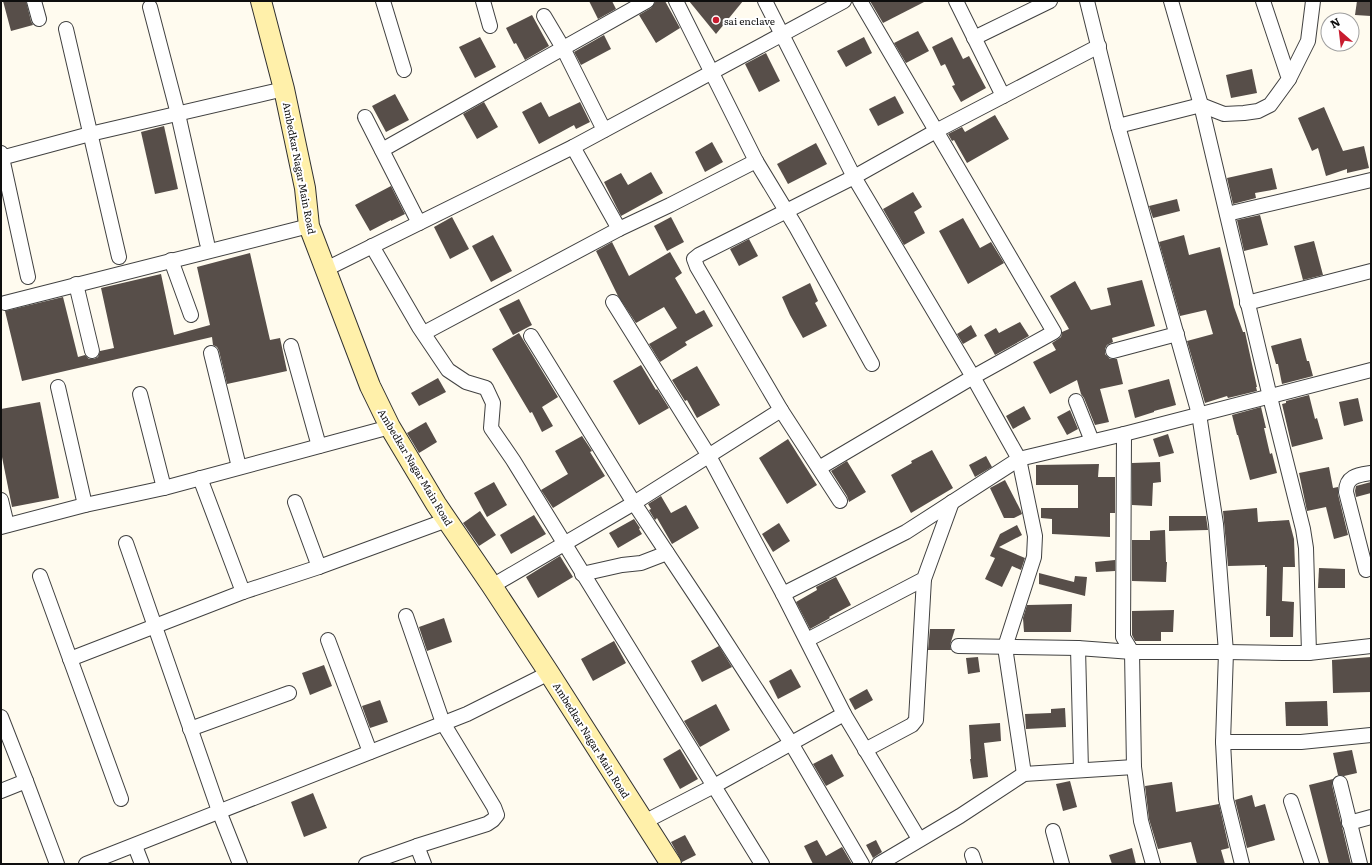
<svg xmlns="http://www.w3.org/2000/svg" width="1372" height="865" font-family="Literata,serif">
<style>
.building{fill:#574e49}
.lines{fill:none;stroke-linecap:round;stroke-linejoin:round}
.street-casing{stroke:#414141;stroke-width:16}
.secondary-casing{stroke:#303030;stroke-width:22}
.street{stroke:#fff;stroke-width:14}
.secondary{stroke:#fff0aa;stroke-width:20}
.poi-dot{fill:#c81c2f;stroke:#fff;stroke-width:1.5}
.labels{text-anchor:middle;dominant-baseline:central;stroke-width:4;stroke-linejoin:round;paint-order:stroke}
.poi-label{font-size:10px;fill:#0e0e0e;stroke:#fff;text-anchor:start}
.street-label{font-size:10px;fill:#0e0e0e;stroke:#fff}
</style>
<rect width="100%" height="100%" fill="#fffbef"/>
<g class="building">
<path d="M3,1H26L31,21L33,25L11,31Z"/>
<path d="M589,1H612L616,9L598,19Z"/>
<path d="M656,1H665L680,28L656,43L639,15L651,8Z"/>
<path d="M689,1H743L716,34Z"/>
<path d="M870,1H926L883,23Z"/>
<path d="M1357,1H1371V16L1355,15Z"/>
<path d="M532,15L549,46L525,60L516,43L514,44L506,28Z"/>
<path d="M918,31L929,51L906,63L894,43Z"/>
<path d="M604,35L611,49L581,65L574,52Z"/>
<path d="M480,37L496,67L475,78L459,47Z"/>
<path d="M864,37L872,53L846,67L837,51Z"/>
<path d="M952,37L963,59L969,56L986,88L961,102L952,86L955,85L945,64L941,66L932,47Z"/>
<path d="M766,53L780,81L759,92L745,64Z"/>
<path d="M1252,69L1257,93L1231,98L1226,75Z"/>
<path d="M395,94L409,120L386,132L372,106Z"/>
<path d="M895,96L904,113L878,126L869,109Z"/>
<path d="M484,102L498,127L477,139L463,114Z"/>
<path d="M541,102L549,117L580,102L590,122L576,129L574,125L539,144L522,112Z"/>
<path d="M1324,107L1343,151L1364,146L1369,168L1347,173V169L1326,176L1318,148L1312,151L1298,118Z"/>
<path d="M995,115L1009,139L967,163L954,140L952,141L948,134L962,127L965,132Z"/>
<path d="M164,126L178,189L155,194L141,132Z"/>
<path d="M712,142L723,162L705,172L695,152Z"/>
<path d="M816,143L827,164L788,184L777,164Z"/>
<path d="M1272,168L1277,189L1255,193L1256,198L1233,204L1227,178Z"/>
<path d="M651,172L663,193L621,216L604,182L621,173L628,185Z"/>
<path d="M391,186L405,214L391,221V220L370,231L355,205Z"/>
<path d="M913,192L922,207L914,212L925,233L904,245L883,209Z"/>
<path d="M1177,199L1180,211L1153,218L1149,206Z"/>
<path d="M1260,215L1268,245L1244,251L1237,220Z"/>
<path d="M452,217L469,249L450,259L434,227Z"/>
<path d="M671,217L684,242L667,251L654,226Z"/>
<path d="M963,218L980,248L991,242L1004,263L968,284L939,231Z"/>
<path d="M493,235L512,271L491,282L472,246Z"/>
<path d="M1184,235L1189,255L1220,247L1234,307L1243,332H1245L1257,387H1256L1257,391L1228,398L1227,396L1205,403L1187,341L1213,334L1206,310L1180,316L1159,242Z"/>
<path d="M749,239L758,256L739,266L730,249Z"/>
<path d="M1314,241L1323,275L1303,280L1294,246Z"/>
<path d="M612,242L629,276L670,252L682,273L675,278L696,314L704,310L713,326L685,342L687,345L660,362L649,344L677,328L664,307L636,323L618,296L596,251Z"/>
<path d="M250,253L270,340L280,338L287,371L227,384L219,351L217,347L213,345L212,337L22,381L5,311L63,297L78,357L85,355L89,359H94L98,357L100,351L114,348L101,288L161,274L174,335L210,325L197,267Z"/>
<path d="M1142,280L1155,326L1112,338L1113,342L1107,345L1105,349V354L1110,359H1117L1123,384L1100,389L1109,422L1095,425L1084,398L1081,394L1077,380L1050,394L1033,362L1056,350L1052,343L1061,337L1062,332L1069,329L1050,296L1075,281L1091,310L1111,305L1107,288Z"/>
<path d="M810,283L818,301L815,303L827,326L803,338L790,315L782,297Z"/>
<path d="M519,299L532,325L513,335L499,309Z"/>
<path d="M1020,322L1029,336L995,355L984,335L996,328L999,333Z"/>
<path d="M971,325L977,336L963,344L957,334Z"/>
<path d="M519,333L558,397L542,407L553,426L542,432L532,412L530,413L492,349Z"/>
<path d="M1301,338L1307,361H1309L1313,376L1282,384L1278,364H1276L1271,346Z"/>
<path d="M641,365L656,390L657,389L669,408L639,425L613,381Z"/>
<path d="M697,366L720,405L697,418L687,400L685,401L672,380Z"/>
<path d="M438,378L446,392L419,406L411,393Z"/>
<path d="M1169,379L1176,405L1154,411V412L1135,418L1128,390Z"/>
<path d="M1309,395L1315,419L1317,418L1323,439L1292,447L1282,404L1286,403V401Z"/>
<path d="M1358,398L1363,421L1344,426L1339,402Z"/>
<path d="M40,402L59,498L12,507L1,452V409Z"/>
<path d="M1024,406L1031,419L1013,429L1006,416Z"/>
<path d="M1261,407L1266,428H1264L1270,454L1272,453L1277,473L1250,480L1238,435H1237L1232,415Z"/>
<path d="M1070,410L1078,429L1067,435L1057,417Z"/>
<path d="M426,422L437,442L419,453L407,433Z"/>
<path d="M1168,434L1174,453L1159,457L1153,439Z"/>
<path d="M582,436L592,451L590,452L605,476L553,508L541,490L568,474L555,451Z"/>
<path d="M788,439L817,485L787,504L759,458Z"/>
<path d="M932,450L953,488L911,513L891,475L912,463L911,461Z"/>
<path d="M986,456L992,467L975,477L969,465Z"/>
<path d="M847,461L866,492L849,502L847,496L831,471Z"/>
<path d="M1160,462L1161,482L1153,483L1152,506L1132,505V463Z"/>
<path d="M1099,464L1098,477H1115V513H1110V537L1052,534V519L1041,518V508H1078V485H1036V465Z"/>
<path d="M1329,467L1333,488L1338,487V494L1348,535L1334,539L1326,507L1307,511L1299,473Z"/>
<path d="M1005,480L1021,511L1022,514L1014,518H1004L990,488Z"/>
<path d="M494,482L507,505L487,517L474,493Z"/>
<path d="M1371,482V493L1356,497L1355,491L1356,486Z"/>
<path d="M661,496L671,513L686,505L699,528L672,544L657,518L655,520L649,510L651,509L648,504Z"/>
<path d="M1257,508L1258,522L1289,520L1294,539L1295,567H1283L1282,601L1294,602L1293,637H1270V616H1266L1267,567H1265V565L1228,566L1223,511Z"/>
<path d="M480,511L496,535L479,546L463,523Z"/>
<path d="M534,515L546,534L511,554L500,535Z"/>
<path d="M1169,516H1206L1208,530L1169,531Z"/>
<path d="M634,519L640,528L639,529L642,534L618,548L609,533Z"/>
<path d="M779,523L790,541L773,552L762,534Z"/>
<path d="M1017,525L1022,535L999,547L1025,558L1021,570L1012,566L1002,587L985,579L995,558L990,556L1000,534Z"/>
<path d="M1165,530L1166,562H1167L1166,582L1132,581V540H1150V531Z"/>
<path d="M560,556L573,577L538,598L526,577Z"/>
<path d="M1115,560V571L1096,572L1095,562Z"/>
<path d="M1319,568L1345,569V588H1318Z"/>
<path d="M1039,573L1074,582L1075,576L1087,577L1085,596L1039,584Z"/>
<path d="M836,577L851,605L829,617L830,618L810,629L796,602L817,590L816,587Z"/>
<path d="M1072,604L1071,632H1024L1023,618L1027,605Z"/>
<path d="M1174,610L1173,632H1161V641H1135L1132,635V611Z"/>
<path d="M444,618L452,642L427,651L419,627Z"/>
<path d="M930,629H955L950,645L951,650H928Z"/>
<path d="M614,641L626,663L593,681L581,659Z"/>
<path d="M719,646L732,667L702,682L691,661Z"/>
<path d="M978,657L980,672L968,674L966,658Z"/>
<path d="M1371,657V692L1333,693L1332,660Z"/>
<path d="M324,665L332,686L310,695L302,673Z"/>
<path d="M791,669L801,687L778,699L769,681Z"/>
<path d="M867,689L873,700L855,710L849,699Z"/>
<path d="M380,700L388,722L370,728L362,706Z"/>
<path d="M1327,701L1328,726H1286L1285,702Z"/>
<path d="M716,704L730,730L700,747L684,721Z"/>
<path d="M1065,708L1066,727L1026,729L1025,714L1051,713V709Z"/>
<path d="M1000,723L1001,741L984,743L988,777L973,779L970,759H971L969,725Z"/>
<path d="M680,749L698,779L680,789L663,759Z"/>
<path d="M1352,750L1357,773L1344,776L1338,775L1333,753Z"/>
<path d="M832,754L844,776L826,786L813,764Z"/>
<path d="M1333,779L1332,785L1351,864H1329L1309,785Z"/>
<path d="M1070,781L1077,807L1063,811L1056,784Z"/>
<path d="M1172,782L1176,812L1219,804L1229,848L1221,850L1225,864H1197L1191,842L1158,849L1149,819L1145,786Z"/>
<path d="M313,793L327,828L304,837L291,802Z"/>
<path d="M1252,795L1255,807L1265,804L1275,840L1247,848L1235,800Z"/>
<path d="M685,835L696,855L682,862L671,842Z"/>
<path d="M817,840L826,856L842,847L852,864H812H813L804,846Z"/>
<path d="M876,840L882,852L873,858L866,845Z"/>
<path d="M1132,848L1136,864H1112L1109,855Z"/>
</g>
<g class="lines">
<g class="street-casing">
<g id="street">
<path d="M34,1L39,19"/>
<path d="M383,1L404,70"/>
<path d="M483,1L490,26"/>
<path d="M676,1L756,161L796,227L872,364"/>
<path d="M765,1L854,177L973,377L1019,459L1035,536L1034,557L1005,647L1024,774"/>
<path d="M956,1L1003,96"/>
<path d="M1087,1L1118,126L1199,414L1216,524L1226,652L1223,742L1226,799L1242,864"/>
<path d="M1171,1L1201,105L1270,397L1303,529L1306,548L1309,653"/>
<path d="M150,7L178,114L207,243"/>
<path d="M544,16L563,48L604,130"/>
<path d="M66,29L119,257"/>
<path d="M974,38L1050,1"/>
<path d="M1289,79L1308,41L1313,1"/>
<path d="M365,117L419,223"/>
<path d="M1118,126L1201,105L1224,114L1244,113L1258,111L1270,105L1289,79L1263,1"/>
<path d="M573,147L619,229"/>
<path d="M382,150L647,1"/>
<path d="M1,153L28,277"/>
<path d="M1,158L90,134L284,89"/>
<path d="M1227,214L1371,180"/>
<path d="M372,246L419,327L448,370L466,382L486,388L493,403L491,428L513,460L762,864"/>
<path d="M171,260L191,315"/>
<path d="M326,269L573,147L844,1"/>
<path d="M76,284L92,351"/>
<path d="M613,302L709,456L783,594L844,714L919,839"/>
<path d="M5,303L309,226"/>
<path d="M1247,303L1371,271"/>
<path d="M424,333L619,229L670,205L756,161"/>
<path d="M531,336L634,503L709,616L791,743L862,864"/>
<path d="M291,346L319,446"/>
<path d="M1113,351L1177,334"/>
<path d="M211,353L239,467"/>
<path d="M58,387L85,505"/>
<path d="M140,394L164,488"/>
<path d="M1076,401L1092,441"/>
<path d="M1124,434L1123,637L1132,652L1134,767L1141,821L1153,864"/>
<path d="M819,468L973,377L1054,332L860,1"/>
<path d="M200,478L243,592"/>
<path d="M1,500L7,525"/>
<path d="M840,501L781,410L697,267L694,259L699,255L854,177L936,131L1099,46"/>
<path d="M295,502L319,567"/>
<path d="M1,527L85,505L164,488L390,427"/>
<path d="M126,543L219,811L240,864"/>
<path d="M1366,570L1346,492C1346,476 1358,475 1371,473"/>
<path d="M582,574L622,565L641,563L667,553"/>
<path d="M40,576L121,799"/>
<path d="M492,586L634,503L781,410"/>
<path d="M783,594L906,532L1019,459L1124,434L1371,370"/>
<path d="M328,640L370,752"/>
<path d="M807,640L924,579L952,502"/>
<path d="M958,646L1078,648L1132,652H1226L1283,653H1309L1371,646"/>
<path d="M1078,648L1081,770"/>
<path d="M70,659L243,592L319,567L447,520"/>
<path d="M1,717L26,781L57,864"/>
<path d="M190,729L289,693"/>
<path d="M1223,742H1301L1371,735"/>
<path d="M865,750L912,725L916,720L924,579"/>
<path d="M1340,783L1360,864"/>
<path d="M1,791L26,781"/>
<path d="M1291,801L1312,864"/>
<path d="M644,822L714,786L844,714"/>
<path d="M1349,823L1371,817"/>
<path d="M1053,831L1062,864"/>
<path d="M135,846L142,864"/>
<path d="M417,846L424,864"/>
<path d="M972,855L975,864"/>
<path d="M86,864L467,714L549,673"/>
<path d="M366,864L417,846L487,824L493,820L497,815L494,807L488,797L443,723L406,616"/>
<path d="M879,864L960,816L1024,774L1134,767"/>
</g>
</g>
<g class="secondary-casing">
<path id="secondary" d="M261,1L284,89L305,188L309,226L370,386L390,427L436,504L492,586L549,673L671,864"/>
</g>
<use href="#street" class="street"/>
<use href="#secondary" class="secondary"/>
</g>
<circle class="poi-dot" cx="716" cy="20" r="4"/>
<g class="labels">
<g class="poi-label">
<text x="724" y="20">sai enclave</text>
</g>
<g class="street-label">
<text transform="translate(300 168) rotate(79)">Ambedkar Nagar Main Road</text>
<text transform="translate(416 467) rotate(59)">Ambedkar Nagar Main Road</text>
<text transform="translate(592 740) rotate(58)">Ambedkar Nagar Main Road</text>
</g>
</g>
<rect width="1372" height="865" fill="none" stroke="#0e0e0e" stroke-width="4"/>
<g transform="translate(1340 32) rotate(332)"><circle r="19" fill="#ffffff" stroke="#9f9f9f"/>
<path d="M0-3L7 15L0 10L-7 15Z" fill="#c81c2f"/>
<text y="-6" font-size="11" font-weight="bold" text-anchor="middle" fill="#0e0e0e">N</text>
</g>
</svg>
